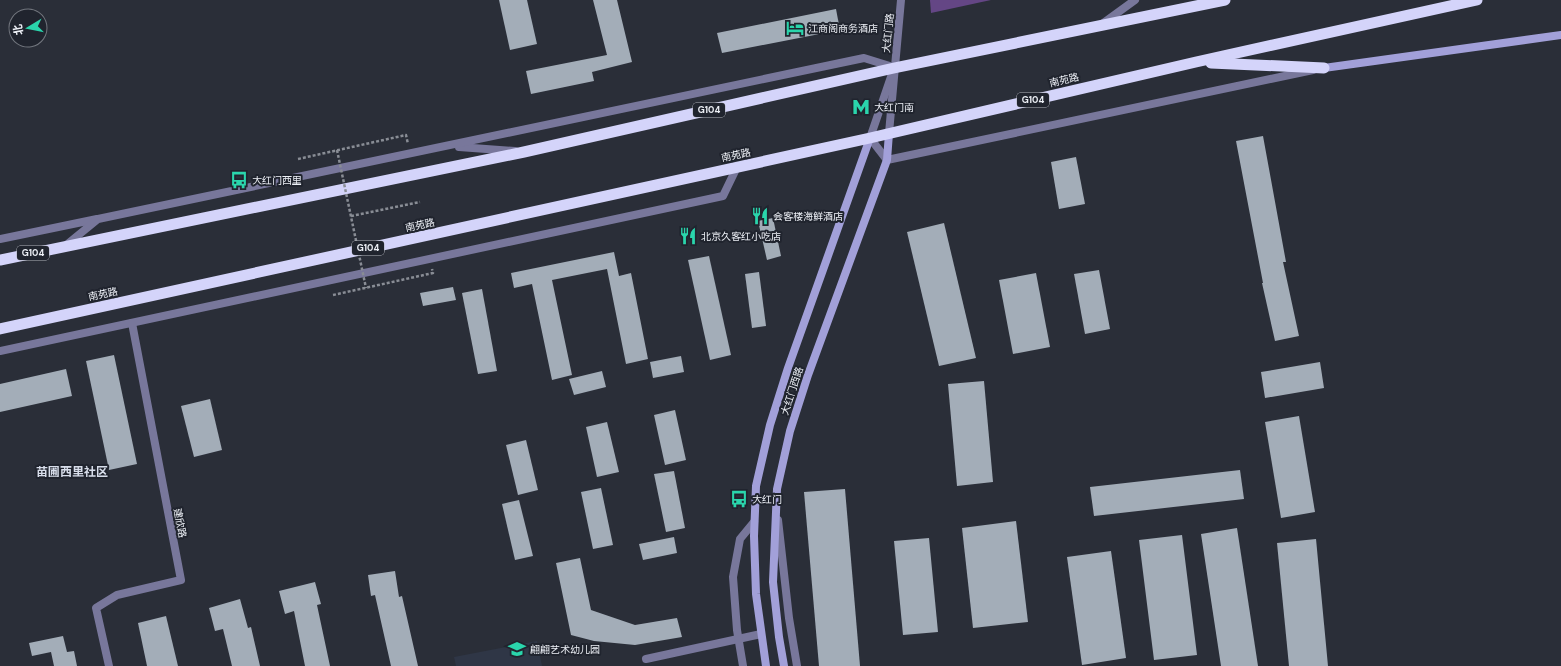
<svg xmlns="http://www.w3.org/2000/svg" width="1561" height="666" font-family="'DM Sans','Noto Sans SC',sans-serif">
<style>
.built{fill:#2f3646}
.green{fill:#644685}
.building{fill:#a3adb8}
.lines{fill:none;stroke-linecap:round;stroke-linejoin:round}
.path{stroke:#898d95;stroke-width:2.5;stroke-dasharray:3 2;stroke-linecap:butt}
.service{stroke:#78779b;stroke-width:8}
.minor{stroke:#78779b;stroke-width:8}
.tertiary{stroke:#78779b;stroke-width:8}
.secondary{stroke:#a2a0d9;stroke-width:8}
.trunk{stroke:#d4d4fa;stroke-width:11}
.path-bridge{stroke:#898d95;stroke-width:2.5;stroke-dasharray:3 2;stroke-linecap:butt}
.labels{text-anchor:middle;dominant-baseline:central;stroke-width:4;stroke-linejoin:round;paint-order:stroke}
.shield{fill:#20242e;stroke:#b0b3ba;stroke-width:1}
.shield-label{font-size:9px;font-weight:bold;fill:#edf0f6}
.poi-label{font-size:10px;fill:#edf0f6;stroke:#20242e;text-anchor:start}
.street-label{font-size:10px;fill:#edf0f6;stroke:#20242e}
.quarter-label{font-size:12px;font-weight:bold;fill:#d7ddea;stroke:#20242e}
</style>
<rect width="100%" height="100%" fill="#2a2e38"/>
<path class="built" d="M537,641L542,666H456L454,657Z"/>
<path class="green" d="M930,0H991L931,13Z"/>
<g class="building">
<path d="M499,0H527L537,44L510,50Z"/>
<path d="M593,0H617L632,62L592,72L594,81L531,94L526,71L607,55Z"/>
<path d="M836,9L840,30L722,53L717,33Z"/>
<path d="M1263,136L1286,262H1283L1299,336L1275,341L1262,283H1263L1236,141Z"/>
<path d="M1076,157L1085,204L1059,209L1051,162Z"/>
<path d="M773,218L781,256L767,260L758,221Z"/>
<path d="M944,223L976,358L939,366L907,232Z"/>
<path d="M614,252L619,276L631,273L648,359L626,364L607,269L552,280L572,375L552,380L532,284L514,288L511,273Z"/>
<path d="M709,256L731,355L710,360L688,260Z"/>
<path d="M1099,270L1110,329L1085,334L1074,274Z"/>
<path d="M759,272L766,326L752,328L745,274Z"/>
<path d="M1036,273L1050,347L1013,354L999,280Z"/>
<path d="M453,287L456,300L423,306L420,293Z"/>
<path d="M482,289L497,371L478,374L462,293Z"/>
<path d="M114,355L137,464L109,470L86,361Z"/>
<path d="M681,356L684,372L653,378L650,362Z"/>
<path d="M1320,362L1324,388L1265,398L1261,372Z"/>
<path d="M66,369L72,396L0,412V384Z"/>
<path d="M602,371L606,387L574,395L569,379Z"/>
<path d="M984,381L993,482L957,486L948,384Z"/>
<path d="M210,399L222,450L194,457L181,406Z"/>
<path d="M675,410L686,460L665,465L654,415Z"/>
<path d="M1299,416L1315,512L1281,518L1265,422Z"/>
<path d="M607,422L619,472L597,477L586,427Z"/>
<path d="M526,440L538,490L518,495L506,445Z"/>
<path d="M1240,470L1244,499L1094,516L1090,487Z"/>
<path d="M674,471L685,528L666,532L654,474Z"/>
<path d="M601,488L613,545L593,549L581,492Z"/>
<path d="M845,489L860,666H819L804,492Z"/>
<path d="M519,500L533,556L515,560L502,504Z"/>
<path d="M1016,521L1028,622L973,628L962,528Z"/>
<path d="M1237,528L1258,666H1221L1201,534Z"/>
<path d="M1182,535L1197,655L1154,660L1139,540Z"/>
<path d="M674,537L677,553L643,560L639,544Z"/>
<path d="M929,538L938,632L903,635L894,541Z"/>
<path d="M1316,539L1328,666H1289L1277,543Z"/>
<path d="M1111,551L1126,658L1082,665L1067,557Z"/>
<path d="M580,558L591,610L635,625L677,618L682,637L635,645L594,641L571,635L556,563Z"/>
<path d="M395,571L399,597L402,596L418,666H391L375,595L371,596L368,575Z"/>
<path d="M315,582L321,604L317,605L330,666H305L294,611L285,614L279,591Z"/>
<path d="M240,599L248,628L251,627L260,666H232L223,629L215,631L209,608Z"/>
<path d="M166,616L178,666H147L138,623Z"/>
<path d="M63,636L67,652L74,651L77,666H54L51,652L32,656L29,643Z"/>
</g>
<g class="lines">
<g class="path">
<path d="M298,159L406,135L408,144"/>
<path d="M351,216L420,202"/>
<path d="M333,295L433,273L432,269"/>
</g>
<path class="service" d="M646,659L761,634"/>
<g class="minor">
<path d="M778,520L789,618L797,666"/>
<path d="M109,666L96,608L117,595L181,580L132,323"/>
<path d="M743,666L737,630L733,577L740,539L754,522"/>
</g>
<g class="tertiary">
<path d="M1102,24L1135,0"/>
<path d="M894,68L870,138L887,160L1313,70"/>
<path d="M889,133L901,0"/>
<path d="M459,147L515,151"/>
<path d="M0,239L97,219"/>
<path d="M65,246L98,219L864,58L893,67"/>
<path d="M0,351L723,196L737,167"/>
</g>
<g class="secondary">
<path d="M1324,68L1561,35"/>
<path d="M766,666L756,594L754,536L756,486L770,425L788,368L870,138"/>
<path d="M784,666L779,637L773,582L777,489L790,431L808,375L887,160L889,133"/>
</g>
<g class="trunk">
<path d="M1211,63L1324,68"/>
<path d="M0,260L524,152L894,68L1225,0"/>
<path d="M0,329L870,138L1196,62L1477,0"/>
</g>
<path class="path-bridge" d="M337,150L366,288"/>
</g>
<defs>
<g id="hotel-bare" transform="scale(1.38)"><path d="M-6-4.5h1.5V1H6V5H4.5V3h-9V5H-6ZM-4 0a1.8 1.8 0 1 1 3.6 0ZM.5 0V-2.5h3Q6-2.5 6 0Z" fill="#2ad5ac" stroke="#20242e" stroke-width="2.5" paint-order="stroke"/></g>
<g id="metro-bare" transform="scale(1.38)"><path d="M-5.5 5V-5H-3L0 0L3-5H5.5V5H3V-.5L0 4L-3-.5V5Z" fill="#2ad5ac" stroke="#20242e" stroke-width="2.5" paint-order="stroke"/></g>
<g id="bus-bare" transform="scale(1.38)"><path d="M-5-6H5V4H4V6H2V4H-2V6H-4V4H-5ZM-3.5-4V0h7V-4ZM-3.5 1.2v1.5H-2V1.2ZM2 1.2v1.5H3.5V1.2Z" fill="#2ad5ac" stroke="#20242e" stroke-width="2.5" paint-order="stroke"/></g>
<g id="restaurant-bare" transform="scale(1.38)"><path d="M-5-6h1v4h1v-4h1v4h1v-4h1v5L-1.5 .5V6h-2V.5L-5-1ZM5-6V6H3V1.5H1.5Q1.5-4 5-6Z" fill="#2ad5ac" stroke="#20242e" stroke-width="2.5" paint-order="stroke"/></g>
<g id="school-bare" transform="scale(1.38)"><path d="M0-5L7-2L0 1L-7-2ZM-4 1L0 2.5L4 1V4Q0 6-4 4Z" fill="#2ad5ac" stroke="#20242e" stroke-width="2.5" paint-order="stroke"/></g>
</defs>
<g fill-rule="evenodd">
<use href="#hotel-bare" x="795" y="28"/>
<use href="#metro-bare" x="861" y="107"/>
<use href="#bus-bare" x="239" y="180"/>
<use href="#restaurant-bare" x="760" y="216"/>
<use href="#restaurant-bare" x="688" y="236"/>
<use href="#bus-bare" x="739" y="499"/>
<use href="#school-bare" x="517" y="649"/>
</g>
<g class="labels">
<g class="shield">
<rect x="1017" y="93" width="32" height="14" rx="3"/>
<rect x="693" y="103" width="32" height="14" rx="3"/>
<rect x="352" y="241" width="32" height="14" rx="3"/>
<rect x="17" y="246" width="32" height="14" rx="3"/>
</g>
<g class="shield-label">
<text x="1033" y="100">G104</text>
<text x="709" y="110">G104</text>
<text x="368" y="248">G104</text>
<text x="33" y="253">G104</text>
</g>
<g class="poi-label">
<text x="808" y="28">江商阁商务酒店</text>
<text x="874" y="107">大红门南</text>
<text x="252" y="180">大红门西里</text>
<text x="773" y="216">会客楼海鲜酒店</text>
<text x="701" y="236">北京久客红小吃店</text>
<text x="752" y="499">大红门</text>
<text x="530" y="649">翩翩艺术幼儿园</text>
</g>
<g class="street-label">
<text transform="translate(888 33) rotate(-84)">大红门路</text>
<text transform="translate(1064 80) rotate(-13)">南苑路</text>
<text transform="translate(736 155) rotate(-12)">南苑路</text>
<text transform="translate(420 225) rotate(-12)">南苑路</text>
<text transform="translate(103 294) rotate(-12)">南苑路</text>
<text transform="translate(792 391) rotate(-72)">大红门西路</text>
<text transform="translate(180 523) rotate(79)">建欣路</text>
</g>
<g class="quarter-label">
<text x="72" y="472">苗圃西里社区</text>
</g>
</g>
<g transform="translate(28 28) rotate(260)"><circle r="19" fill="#20242e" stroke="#72767e"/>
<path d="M0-3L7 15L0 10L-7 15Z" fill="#2ad5ac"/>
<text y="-6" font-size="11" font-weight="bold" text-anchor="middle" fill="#edf0f6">北</text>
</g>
</svg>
